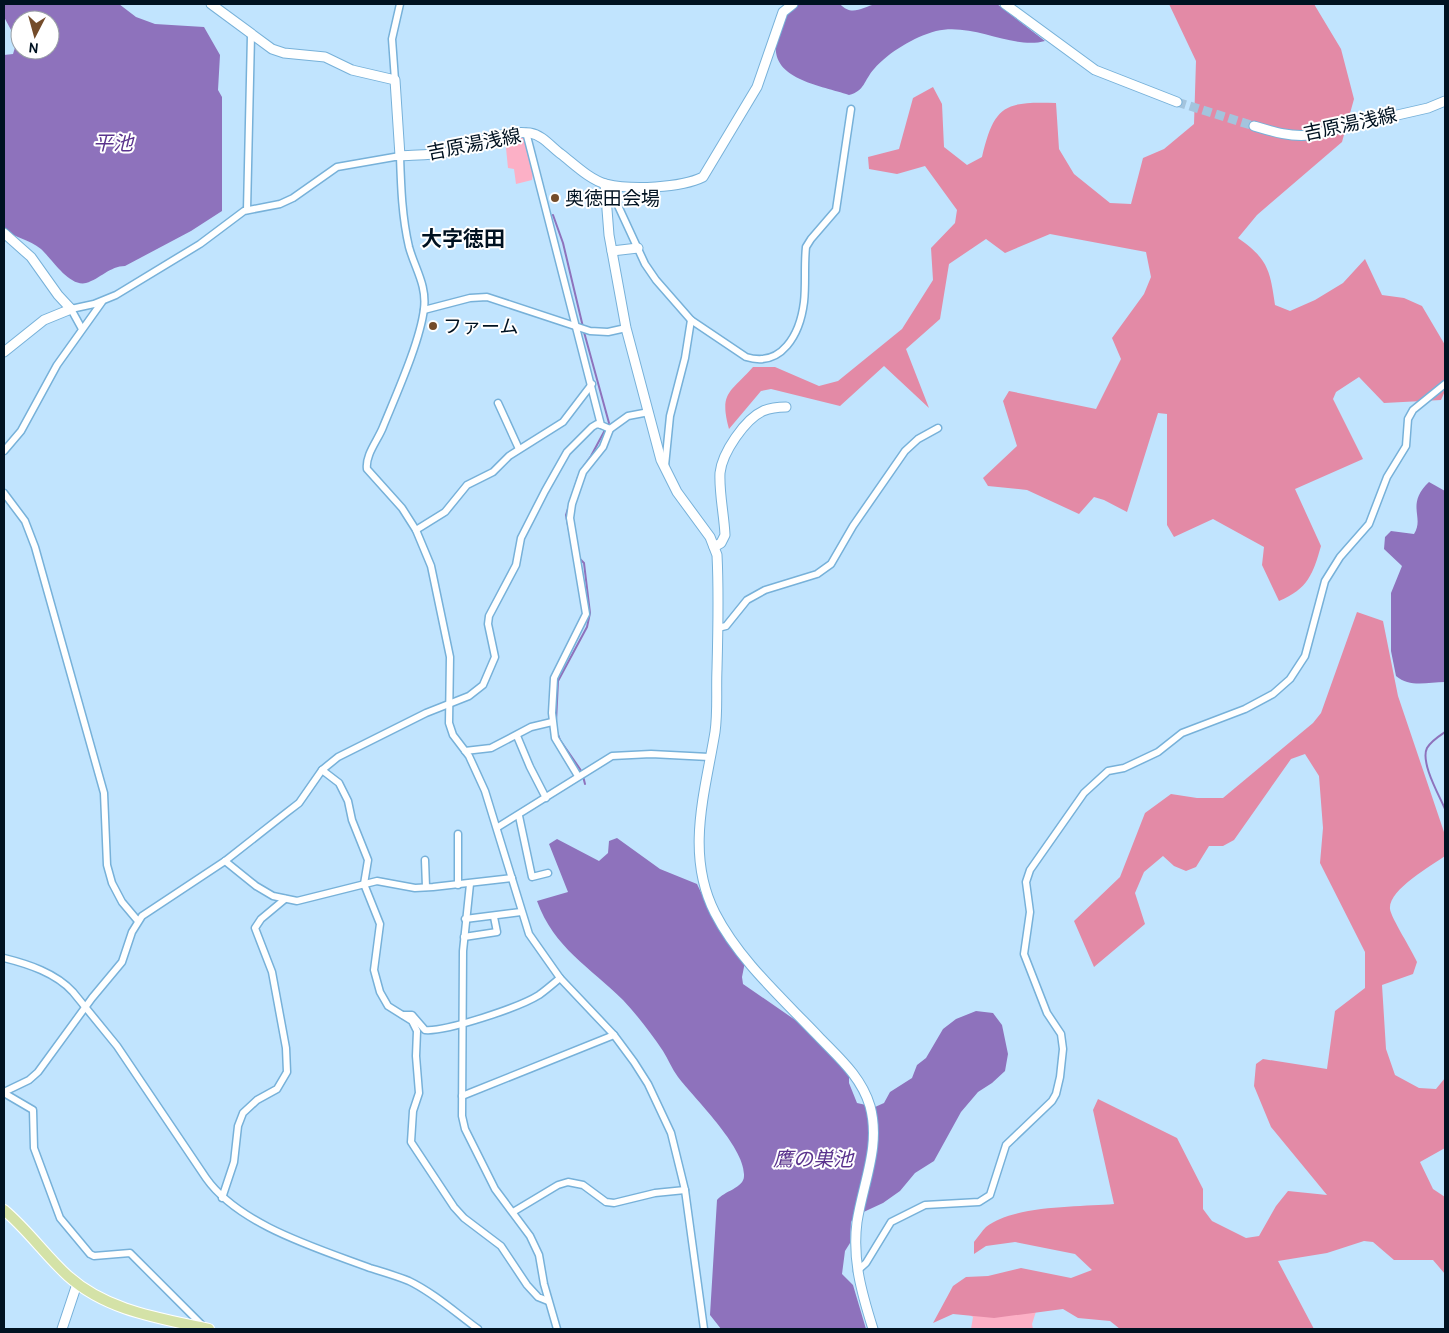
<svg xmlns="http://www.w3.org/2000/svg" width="1449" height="1333" font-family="Cabin,'Noto Sans JP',sans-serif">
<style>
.green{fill:#fcb0c6}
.forest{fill:#e38aa6}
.water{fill:#8e72bc;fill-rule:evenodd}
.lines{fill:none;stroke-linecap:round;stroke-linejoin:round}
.stream{stroke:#8e72bc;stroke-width:2}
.secondary-tunnel{stroke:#a4c4dd;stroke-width:9;stroke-dasharray:9 4.5;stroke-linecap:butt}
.street-casing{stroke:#77b1d9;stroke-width:9}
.secondary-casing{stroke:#77b1d9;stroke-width:11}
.primary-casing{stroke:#fff;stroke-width:12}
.street{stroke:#fff;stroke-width:6}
.secondary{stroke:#fff;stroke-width:9}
.primary{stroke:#d4e2a7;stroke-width:10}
.poi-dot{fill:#744c2a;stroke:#fff;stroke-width:2}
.labels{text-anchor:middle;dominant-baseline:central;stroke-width:4;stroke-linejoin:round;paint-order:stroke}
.street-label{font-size:19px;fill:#001221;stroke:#fff}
.poi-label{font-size:19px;fill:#001221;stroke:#fff;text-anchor:start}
.water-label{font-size:20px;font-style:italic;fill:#5a338d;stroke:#fff}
.quarter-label{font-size:21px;font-weight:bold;fill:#001221;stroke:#fff}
</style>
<rect width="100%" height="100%" fill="#c1e4fe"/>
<g class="green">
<path d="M525,137L534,167L532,180L516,184L514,169L508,168L505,138Z"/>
<path d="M1040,1299L1032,1324L1033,1329H971L973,1317L966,1313Z"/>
</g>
<g class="forest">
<path d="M1169,4H1314L1341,49L1354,99L1342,142L1257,215L1238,238C1268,259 1270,270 1275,305L1290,311L1315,300L1343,283L1365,259L1382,295L1404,298L1422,306L1445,345V391L1441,400L1384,403L1359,377L1336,392L1333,399L1363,459L1295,489L1321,546C1313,574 1308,589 1279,601L1262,565L1264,547L1213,519L1174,537L1167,525V414L1158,413L1127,512L1104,500L1094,497L1079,514L1027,490L988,486L983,478L1017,446L1003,401L1009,391L1096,409L1121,359L1112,338L1144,294L1151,277L1146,252L1050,234L1005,253L986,239L949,264L940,319L906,349L929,408L884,366L840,406L771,389L761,391L729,429C719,392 730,393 753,367H775L819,386L838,381L902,329L933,280L931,248L955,223L957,210L925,166L897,174L869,169L868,157L899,149L913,98L933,87L942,104L944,147L967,165L982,157C994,106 1004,101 1056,103L1059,149L1074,174L1110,203L1131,204L1143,158L1164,149L1194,124L1196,61Z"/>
<path d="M1357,612L1383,621L1398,696L1445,835V856C1431,866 1388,890 1390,909C1391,918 1412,950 1417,962L1413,974L1382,985L1386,1049L1395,1075L1419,1088L1436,1089L1445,1078V1148L1420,1162L1433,1189L1445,1197V1274L1433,1260H1394L1373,1242L1364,1241L1327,1253L1278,1261L1314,1329H1120L1110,1321L1078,1318L1063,1309L994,1318L953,1314L933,1323L953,1286L966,1277L988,1276L1021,1268L1071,1278L1092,1270L1075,1254L1015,1242L986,1246L974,1254V1242C978,1237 982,1231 986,1227C1013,1205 1080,1207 1114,1204L1093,1110L1098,1099L1177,1138L1203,1189V1209L1212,1221L1246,1238L1259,1236L1276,1206L1288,1191L1327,1195L1271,1127L1254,1086L1256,1064L1263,1059L1327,1069L1335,1011L1365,988V952L1320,863L1323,828L1319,776L1305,754L1291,759L1234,840L1223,846H1209L1196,867L1186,871L1174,866L1163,856L1144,872L1135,893L1145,924L1094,967L1074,921L1120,877L1145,813L1171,794L1197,798H1223L1313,723L1321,713Z"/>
</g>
<g class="water">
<path d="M4,4H119L136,17L155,24L204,27L220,55L218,90L222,97V211L191,231L125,266C110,266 100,279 86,283C69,287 52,259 41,249C29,239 15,238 4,229V55L13,54L17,41L4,17ZM20,20H50V50H20Z"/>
<path d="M794,4H840C852,17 862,7 876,4H997L1045,41C1013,50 973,22 936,31C914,37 889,52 874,69C864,80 865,91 849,95C817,84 764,79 778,34C782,21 785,13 794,4Z"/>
<path d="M1429,482L1445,491V682C1428,682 1410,688 1396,676L1391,651V593L1402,566L1384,549L1385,537L1391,531L1414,534C1425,517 1405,505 1429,482Z"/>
<path d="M617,838L660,869L697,884L719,930L745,962L742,977L743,984L801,1024L849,1074V1083L857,1103L875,1107L884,1103L890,1092L912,1078L917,1065L926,1058L943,1029L956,1019L976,1011L993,1013L1002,1025L1008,1054L1005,1071L992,1083L978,1092L961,1112L934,1161L915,1173L900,1191L883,1203L855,1216L851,1222L850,1243L845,1251L842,1274L853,1285L866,1329H721L710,1315L717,1200C724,1191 744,1188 744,1176C746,1148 694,1098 678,1077C672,1069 668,1059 663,1051C651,1033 637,1015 623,1000C590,967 554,948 537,901L568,892L549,844L557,839L599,861L608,853L609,841Z"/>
</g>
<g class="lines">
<g class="stream">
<path d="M553,215L563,243L583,327"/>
<path d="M584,332L609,423L607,426"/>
<path d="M581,470L591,456L605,430"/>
<path d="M573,551L566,515L578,477"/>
<path d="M556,722L558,681L587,627L590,613L584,563L580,559"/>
<path d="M556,729L560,740L582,772"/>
<path d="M1445,732C1439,736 1431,741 1427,748C1420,762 1439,795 1445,809"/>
<path d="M583,776L585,784"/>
</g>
<path class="secondary-tunnel" d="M1177,102L1254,126"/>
<g class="street-casing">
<g id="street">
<path d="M395,80L392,39L400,4"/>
<path d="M526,132L601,425L610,429"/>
<path d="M608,184L645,264L656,280L691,320L746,357C782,368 800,334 804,302C806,284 804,266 806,247L811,239L836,210L851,109"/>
<path d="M247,210L251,35"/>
<path d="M424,310L470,298L487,297L590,331L608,332L626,328"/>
<path d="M82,329L71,309L94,304L116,295L200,244L244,211L280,204L293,198L337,167L400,156C401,187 402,217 409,247C415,269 427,285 424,309C420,342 396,395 383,427C378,440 365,455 367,469L402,508L416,530L431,566L450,657L449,723L453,735L469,756L485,791L529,934L560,978L614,1035L634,1062L648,1084L671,1133L685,1190L704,1329"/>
<path d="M498,403L519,449"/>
<path d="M4,451L21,431L57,365L102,302"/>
<path d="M665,466L670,416L685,358L691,320"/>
<path d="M4,493L25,521L35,547L104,793L107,865L112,883L122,902L138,921"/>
<path d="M416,530L445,512L467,485L493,472L509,456L563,422L592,384"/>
<path d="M718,628L726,626L747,600L765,590L817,574L831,564L853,526L905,451L918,439L938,428"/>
<path d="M517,736L530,767L546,798"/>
<path d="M465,751L491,748L531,727L552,722"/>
<path d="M322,770L339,783L348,801L352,820L368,860L364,884L380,924L374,970L380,992L388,1006L412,1021L417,1031L416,1056L419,1093L413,1111L411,1142L454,1207L464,1218L501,1246L527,1285L538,1297L548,1301"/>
<path d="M578,776L555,738L552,713L554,678L586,614L570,518L572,504L583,472L603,447L610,429L628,416L649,412"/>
<path d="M519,816L532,877L548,873"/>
<path d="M498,827L612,756L651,754L709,757"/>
<path d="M425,860L426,887"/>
<path d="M225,861L256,886L273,896L297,901L377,881L415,888L433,887L512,878"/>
<path d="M470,884L463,951L462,1116L465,1129L495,1189L530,1236L539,1255L544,1284L557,1329"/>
<path d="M458,885V834"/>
<path d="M465,919L521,912"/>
<path d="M464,937L497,932L494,917"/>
<path d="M4,958C28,964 56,973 73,992L117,1046L206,1178C239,1225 317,1248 370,1268C383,1272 397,1276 409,1281C434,1293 456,1313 478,1329"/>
<path d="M403,1015H412L425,1030C446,1032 520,1007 539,995C546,990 553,984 560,978"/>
<path d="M4,1092L29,1080L38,1072L92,998L122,962L132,932L142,916L225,861L286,813L299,803L322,770L338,757L426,713L469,696L483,685L495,657L488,624L489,616L516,565L521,538L545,491L567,452L592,427L597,424L601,425"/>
<path d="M4,1093L33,1110L34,1148L60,1218L90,1254L94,1256L130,1253L205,1328"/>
<path d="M462,1096L614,1035"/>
<path d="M222,1198L234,1162L238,1126L243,1113L257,1100L277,1089L287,1072L286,1048L272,972L255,928L261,919L285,899"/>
<path d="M513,1212L558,1185L568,1182L583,1185L606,1202L614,1203L655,1193L685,1190"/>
<path d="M857,1271L866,1263L891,1222L925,1205L979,1202L990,1195L1006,1145L1052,1101L1056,1094L1060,1077L1063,1049L1061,1034L1047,1013L1024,954L1030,912L1026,882L1030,870L1084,793L1108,771L1124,768L1158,752L1182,733L1245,709L1273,694L1290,679L1305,656L1325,581L1340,557L1369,524L1387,477L1406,446L1408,419L1413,410L1445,384"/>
</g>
</g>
<g class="secondary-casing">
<g id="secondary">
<path d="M211,4L272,49L284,53L325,57L352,70L395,80L400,156C416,155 433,155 449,152C477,146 500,129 530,133C543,135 551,147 561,154C574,164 590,180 606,184C631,190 681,188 703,177L757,87L783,12L793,4"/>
<path d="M1005,4L1095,70L1177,102"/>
<path d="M1254,126C1274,132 1290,137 1310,135L1428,108L1445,101"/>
<path d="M605,184L609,235L626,328L661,460L677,492L710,537L717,555C719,593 718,631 717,669C716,690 718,711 715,732C705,793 685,854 715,913C739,960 782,998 818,1036C838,1057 861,1076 870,1106C881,1146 863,1183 857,1222C852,1260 862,1294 873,1329"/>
<path d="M4,233L31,257L58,295L71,309"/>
<path d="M612,251L638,248"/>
<path d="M4,352L44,320L71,309"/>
<path d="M714,547L721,543L725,535C724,514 719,493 720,473C722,453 745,419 763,411C770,408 778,407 786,407"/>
<path d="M62,1329L77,1284"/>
</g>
</g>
<g class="primary-casing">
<path id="primary" d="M4,1210C27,1229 45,1255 68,1276C107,1311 159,1318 209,1329"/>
</g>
<use href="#street" class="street"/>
<use href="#secondary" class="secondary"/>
<use href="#primary" class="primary"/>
</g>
<g class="poi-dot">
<circle cx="555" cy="198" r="5"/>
<circle cx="433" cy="326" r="5"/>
</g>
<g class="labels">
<g class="street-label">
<text transform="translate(1350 124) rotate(-12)">吉原湯浅線</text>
<text transform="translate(474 144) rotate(-11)">吉原湯浅線</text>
</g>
<g class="poi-label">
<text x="565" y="198">奥徳田会場</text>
<text x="443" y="326">ファーム</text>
</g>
<g class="water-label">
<text x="113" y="143">平池</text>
<text x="813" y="1159">鷹の巣池</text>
</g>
<g class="quarter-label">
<text x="463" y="238">大字徳田</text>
</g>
</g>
<rect width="1449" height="1333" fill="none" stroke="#001221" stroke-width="10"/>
<g transform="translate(35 35) rotate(186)"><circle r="24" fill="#ffffff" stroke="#99a0a6"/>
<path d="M0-4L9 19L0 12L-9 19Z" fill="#744c2a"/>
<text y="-8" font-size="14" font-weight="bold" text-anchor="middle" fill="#001221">N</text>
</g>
</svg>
